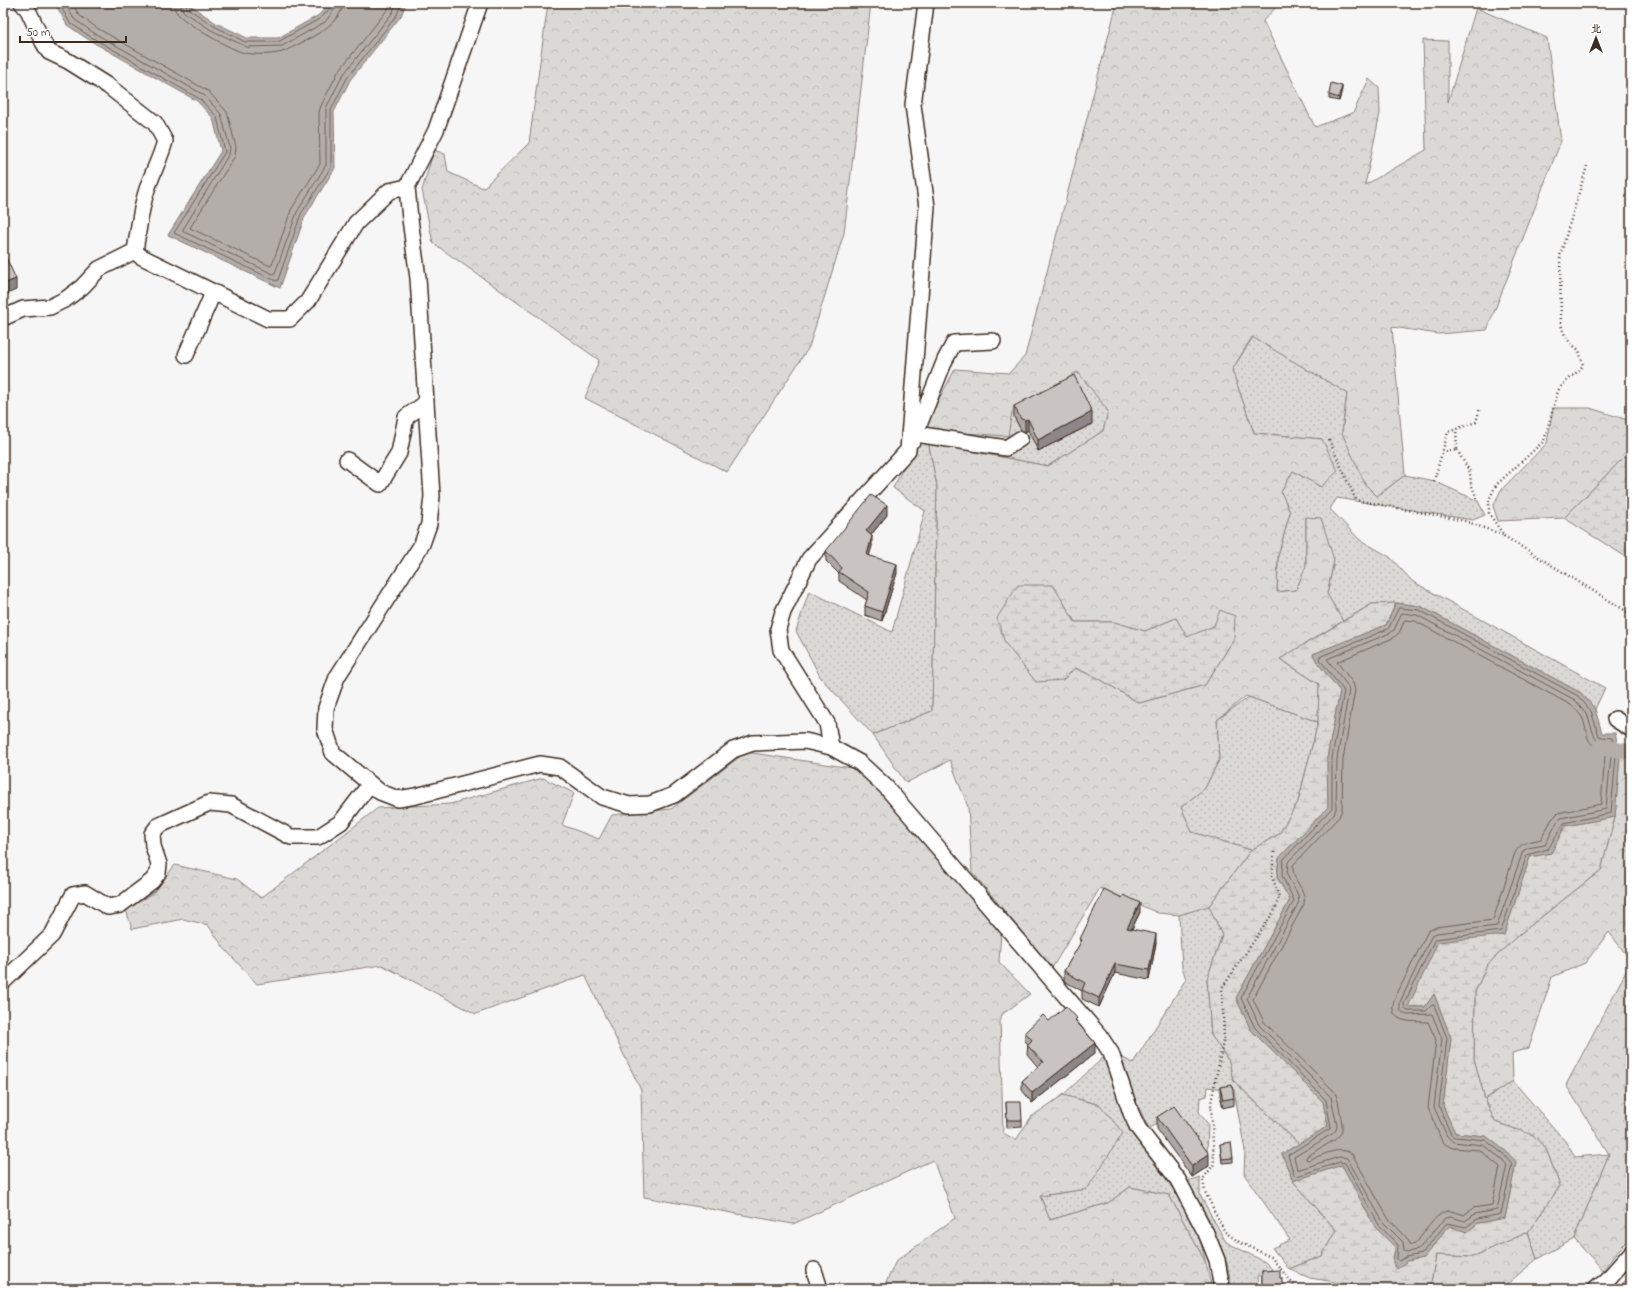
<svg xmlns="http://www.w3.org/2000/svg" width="1634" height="1292" font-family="'Indie Flower','LXGW WenKai TC',sans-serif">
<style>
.grass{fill:url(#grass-dots);stroke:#8b827a}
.forest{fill:url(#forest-crowns);stroke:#8b827a;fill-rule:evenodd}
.wetland{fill:url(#wetland-marsh);stroke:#8b827a}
.water{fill:#b4aeaa;stroke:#847972}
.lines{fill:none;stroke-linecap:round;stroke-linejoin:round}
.shore{stroke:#6b5f56;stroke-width:1}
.canal{stroke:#b4aeaa;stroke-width:15}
.minor-casing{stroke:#3b2a1e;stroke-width:18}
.path{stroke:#3b2a1e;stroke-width:2.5;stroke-dasharray:1 3;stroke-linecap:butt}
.minor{stroke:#fff;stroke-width:15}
.wall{fill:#ada8a6;stroke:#3b2a1e}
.shaded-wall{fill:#8d8887;stroke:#3b2a1e}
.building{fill:#c9c3c1;stroke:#3b2a1e}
</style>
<defs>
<pattern id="grass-dots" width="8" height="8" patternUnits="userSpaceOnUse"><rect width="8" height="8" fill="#dbd9d6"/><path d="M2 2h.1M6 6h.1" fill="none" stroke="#bdbab7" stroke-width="1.8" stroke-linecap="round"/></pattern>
<pattern id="forest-crowns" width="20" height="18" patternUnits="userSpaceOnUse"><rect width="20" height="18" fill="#dbd9d6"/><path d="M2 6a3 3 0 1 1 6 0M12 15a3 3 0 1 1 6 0" fill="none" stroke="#bdbab7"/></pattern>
<pattern id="wetland-marsh" width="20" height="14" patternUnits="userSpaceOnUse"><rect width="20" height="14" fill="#dbd9d6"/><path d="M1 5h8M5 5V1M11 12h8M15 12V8" fill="none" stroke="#bdbab7"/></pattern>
</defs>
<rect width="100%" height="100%" fill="#f7f6f6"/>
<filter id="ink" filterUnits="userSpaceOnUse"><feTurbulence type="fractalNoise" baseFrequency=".025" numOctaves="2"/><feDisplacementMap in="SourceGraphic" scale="8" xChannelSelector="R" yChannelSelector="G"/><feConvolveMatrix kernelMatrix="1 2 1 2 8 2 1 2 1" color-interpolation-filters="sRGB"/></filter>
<g filter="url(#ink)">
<g class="grass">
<path d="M1253,337L1347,393L1342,433L1377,496L1405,475L1434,481L1478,501L1485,515L1473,520L1337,498L1330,509L1360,540L1390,557L1412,581L1605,688L1595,709L1581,693L1420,606L1396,603L1372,604L1343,621L1327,594L1334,560L1306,517V566L1296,590L1277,592L1278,556L1290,512L1281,492L1293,471L1321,487L1322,439L1254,433L1232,370Z"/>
<path d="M1078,372L1109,411L1103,431L1048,466L943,446L949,432L1012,412Z"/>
<path d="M925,426L937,486L932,711L873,735L821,678L796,631L809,591L892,632L925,511L893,488Z"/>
<path d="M1249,697L1318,722L1298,802L1279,834L1251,850L1192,832L1181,807L1205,788L1219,760L1217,720Z"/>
<path d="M1209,905L1222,935L1207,979L1211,1035L1229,1061L1233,1080L1299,1144L1282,1154L1293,1181L1336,1230L1322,1256L1289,1269L1272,1248L1290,1240L1244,1174L1245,1151L1234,1090L1208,1087L1207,1096L1200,1098L1199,1112L1208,1124L1207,1157L1174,1112L1149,1129L1137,1104L1117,1055L1133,1063L1186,979L1182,967L1179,915Z"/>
<path d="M1105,1056L1111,1068L1129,1130L1158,1167L1172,1187L1198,1232L1206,1263L1169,1195L1130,1187L1108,1203L1050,1220L1040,1196L1087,1189L1100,1105L1063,1095Z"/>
<path d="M1513,1081L1565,1141L1575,1157L1609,1154L1574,1239L1537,1259L1528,1232L1560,1186L1546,1149L1533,1135L1495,1122L1485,1099Z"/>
<path d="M1200,1177V1195L1226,1242L1265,1262L1277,1274L1257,1276L1258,1289H1232L1227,1263L1208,1218L1187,1181Z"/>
</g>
<g class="forest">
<path d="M548,3H871L844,233L809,347L727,472L585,398L599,360L433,243L422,190L434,150L445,154L448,172L483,188L529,143Z"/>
<path d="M1117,3H1280L1263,21L1315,127L1353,113L1369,79L1379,88L1380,113L1365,185L1426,150L1423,40L1448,41V102L1476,8L1547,38L1561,141L1487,330L1438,334L1392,327L1405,475L1377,496L1365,484L1342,433L1347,393L1252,337L1232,370L1254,433L1322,439L1338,471L1321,487L1293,471L1281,492L1290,512L1278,556L1277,592L1296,590L1306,566V517L1321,518L1334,560L1327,594L1343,621L1280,659L1319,684L1318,722L1246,696L1217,720L1219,760L1205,788L1181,807L1192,832L1251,850L1209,906L1179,915L1158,913L1100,888L1052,968L972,872L968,807L950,760L906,783L873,735L932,711L937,486L925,426L955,369L1009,373L1025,356ZM1078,372L1108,411L1103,431L1048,466L944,446L949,432L1008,436L1012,412ZM1053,585L1075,622H1114L1145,631L1176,618L1187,638L1214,626L1234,639L1205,685L1139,703L1098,678L1074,668Z"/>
<path d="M1553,408H1590L1631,421V450L1564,518L1498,521L1493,506L1501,490L1547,443Z"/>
<path d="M746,752L858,769L969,889L1001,931L999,962L1030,994L1000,1016L1003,1133L1016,1140L1031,1117L1063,1095L1100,1105L1123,1133L1087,1189L1040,1196L1050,1220L1108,1203L1130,1187L1169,1195L1206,1263L1212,1289H1113L1112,1279L1106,1289H883L896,1261L955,1218L933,1160L793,1224L644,1197L641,1090L585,975L476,1014L382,965L257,984L224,948L208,925L183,919L132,929L126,910L154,892L175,865L237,879L261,898L378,808L450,804L543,778L574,793L562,825L599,839L612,815L671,809Z"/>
<path d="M1620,755L1631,757V961L1609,932L1585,963L1552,977L1529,1048L1512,1053L1513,1081L1485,1099L1474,1059L1475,992L1487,965L1516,937L1601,870L1615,817Z"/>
<path d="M1631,962V1235L1603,1270L1574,1239L1609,1154L1566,1085Z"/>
<path d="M1528,1232L1537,1259L1501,1289H1430L1436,1255L1472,1257Z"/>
<path d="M1631,1276V1289H1616Z"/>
</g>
<g class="wetland">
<path d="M1631,450V560L1564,518Z"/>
<path d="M1018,585H1053L1075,622H1114L1145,631L1176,618L1187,637L1214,626L1220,610L1235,616L1234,639L1205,685L1139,703L1098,678L1075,668L1063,680L1036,682L1005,643L997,618Z"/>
<path d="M1396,603L1386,625L1313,654L1317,662L1340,691L1327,758L1328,807L1279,858L1277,877L1290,900L1236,998L1251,1030L1323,1102L1328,1126L1299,1144L1233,1080L1229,1061L1211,1035L1207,979L1222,935L1209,906L1251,850L1279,834L1298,802L1318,722L1319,684L1280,659L1372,604Z"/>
<path d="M1615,817L1601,870L1516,937L1487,965L1475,992L1474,1059L1485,1099L1495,1122L1533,1135L1546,1149L1560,1186L1528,1232L1472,1257L1436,1255L1430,1289H1378L1310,1278L1289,1269L1322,1256L1336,1230L1293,1181L1342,1165L1375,1227L1395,1247L1393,1263L1423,1258L1449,1226L1467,1232L1478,1223L1505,1218L1516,1162L1486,1136L1455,1133L1443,1106L1451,1038L1434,994L1425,1007H1407L1438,941L1504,935L1530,857L1551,853L1565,826Z"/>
</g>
<g class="water">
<path d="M55,3H187L216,23L247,38H278L319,15L329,3H406L401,16L350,80L334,112L335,168L305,216L280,288L168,235L221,151L213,118L197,101L89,40L67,25Z"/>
<path d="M1396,603L1420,606L1581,693L1595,709L1602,733H1615L1620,755L1615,817L1565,826L1551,853L1530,857L1504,935L1438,942L1408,1007H1425L1434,994L1451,1038L1443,1106L1455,1133L1486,1136L1508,1153L1516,1162L1505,1218L1478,1223L1467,1232L1449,1226L1423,1258L1407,1261L1397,1269L1393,1263L1395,1247L1375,1227L1342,1165L1293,1181L1282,1154L1328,1126L1323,1102L1251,1030L1236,998L1290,900L1277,877L1279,858L1328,807L1327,758L1340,691L1317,662L1313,654L1386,625Z"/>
</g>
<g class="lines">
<g class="shore">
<path d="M59,3L70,23L91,37L200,99L217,117L225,152L174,233L276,281L278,280L301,214L331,167V110L347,78L397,15L401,3"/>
<path d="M65,3L74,19L94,33L204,95L221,114L230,148L229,154L182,231L273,274L275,273L297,212L326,165V108L343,75L393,12L396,3"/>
<path d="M72,3L79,15L97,28L208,91L227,112L236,147L235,156L190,228L270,266L272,265L291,210L320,164L319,112L321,106L338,72L388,9L390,3"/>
<path d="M174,3C174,7 175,11 178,14C186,24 233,51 245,53C254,55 276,55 285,51C302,42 342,26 343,3"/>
<path d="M180,3L183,11L211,30L247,47L282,46L325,22L335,9L337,3"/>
<path d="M185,3L187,8L214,26L245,42H278L321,18L331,7V3"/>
<path d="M1399,608L1419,610L1578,696L1591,711L1599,736L1602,737L1612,738L1616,755L1611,813L1564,823L1548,849L1527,855L1501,931L1435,939L1404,1004L1405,1009L1408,1011H1426L1432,1005H1434L1447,1038L1439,1106L1451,1135L1455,1137L1485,1140L1506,1156L1512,1164L1501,1214L1477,1219L1466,1227L1447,1223L1421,1254L1406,1257L1399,1261L1397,1259L1398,1245L1379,1225L1345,1163L1340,1162L1297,1176L1294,1175L1288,1155L1331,1128L1326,1100L1255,1028L1241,998L1294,901L1293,898L1282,876L1283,860L1332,808V758L1344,691L1320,660L1319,657L1388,629Z"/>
<path d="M1402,613L1417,615L1575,700L1587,714L1595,738L1599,742L1608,743L1611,755L1606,809L1561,818L1557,822L1545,845L1528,848L1523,851L1497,926L1437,933L1432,935L1400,1002V1010L1406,1015L1432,1014L1442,1039L1434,1107L1447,1136L1453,1142L1483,1145L1502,1159L1507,1165L1497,1210L1475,1214L1465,1221L1451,1217L1445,1218L1418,1250L1406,1252L1404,1250L1403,1242L1383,1222L1347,1158L1339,1157L1300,1169H1297L1294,1157L1332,1134L1336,1130L1337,1126L1331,1097L1259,1025L1247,998L1299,902L1298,895L1287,875L1288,862L1334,814L1336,809L1337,759L1349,690L1347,685L1327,659L1390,633L1394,630Z"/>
<path d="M1405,620L1415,621L1571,705C1575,708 1579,713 1582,717C1589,732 1583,745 1603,749L1605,756L1601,804L1558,813L1552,819L1541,839C1530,842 1520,842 1515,853L1493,920L1436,927L1428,931L1394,1000C1387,1025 1414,1021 1428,1022L1436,1040L1428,1108L1441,1139L1445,1144L1452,1148L1480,1150L1500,1167L1492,1205L1473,1208L1464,1215C1459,1213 1453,1211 1448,1211C1436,1212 1423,1235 1415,1244L1411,1245L1406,1237L1388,1218L1352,1154C1339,1145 1321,1156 1308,1160L1306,1159V1157L1336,1139L1342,1132V1124L1338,1100L1334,1091L1264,1022L1253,999L1304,904C1307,888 1291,881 1293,865L1339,817L1342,810L1343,759L1355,690L1353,683L1337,662L1393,638L1399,633Z"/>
</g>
<path class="canal" d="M1600,747L1631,752"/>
<g class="minor-casing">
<g id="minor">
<path d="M22,3L28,10L43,42L49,52L68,61L108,86L155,123L165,141C160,160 150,177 145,196C140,214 138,233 135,251L140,256L268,319H290L308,301L356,223L389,191L407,187"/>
<path d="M480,3L436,130L407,187L410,219L418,278L432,496L429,524L422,544L337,677L326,708L325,729L333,753L380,792L398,799L416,796L540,764L560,767L602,797L629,805L650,804L674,795L733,750L753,743L805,741L831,747L860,763L886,787L1099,1035L1111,1053L1131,1113L1138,1128L1178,1180L1206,1233L1217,1260L1222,1289"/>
<path d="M3,318L23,309L50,307L66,299L82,287L99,269L135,251"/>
<path d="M186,355L213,293"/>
<path d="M916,434L1006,448L1020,439"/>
<path d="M913,440L945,360L954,343L993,341"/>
<path d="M347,460L380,484L399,453L406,417L426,403"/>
<path d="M1615,719L1631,729"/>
<path d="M831,747L827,723L781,650L778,629L783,612L809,559L908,450L927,207L913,105L926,3"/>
<path d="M3,982L52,935L73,895L85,893L108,907L120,905L152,881L158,873L159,864L153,846L152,834L158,826L209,803L231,805L291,837H318L341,822L370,784"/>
<path d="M814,1270L820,1289"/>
<path d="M1596,1289L1607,1280L1631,1253"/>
</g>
</g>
<g class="path">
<path d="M1587,166L1560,256L1561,323C1563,335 1569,343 1579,350L1583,365C1576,376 1564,380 1558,391L1544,441L1496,485L1489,500V513L1504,536L1631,614"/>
<path d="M1329,440L1356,500L1465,521L1503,535"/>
<path d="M1457,450L1470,472L1471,484L1478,501"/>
<path d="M1442,452L1457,450L1456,429"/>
<path d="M1434,481L1448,432L1476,422L1480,408"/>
<path d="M1274,852L1272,876L1279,897L1275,910L1222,988L1224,1037L1211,1103L1214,1164L1203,1179L1205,1192L1225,1232L1239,1242L1271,1257L1297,1289"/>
</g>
<use href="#minor" class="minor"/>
</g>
<g class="wall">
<path d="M1342,89L1339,101L1329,99V95Z"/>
<path d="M1014,406L1092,424L1038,451L1028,430L1025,432L1021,430L1014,417Z"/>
<path d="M887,515L871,535L872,546L869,555L897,573L882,621L865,615V606L867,600L839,581V574L826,561V551Z"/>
<path d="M1140,912L1132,929L1156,943L1149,980L1115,973L1099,1007L1082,999V991L1064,981V971L1080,944V939Z"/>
<path d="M1049,1021L1077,1022L1095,1053L1032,1103L1022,1090V1081L1038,1067L1027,1054L1028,1044L1025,1041V1032Z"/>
<path d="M1220,1087L1234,1098V1105L1223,1108L1220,1095Z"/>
<path d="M1006,1102L1022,1120V1127L1007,1128Z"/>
<path d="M1157,1117L1209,1166L1192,1177L1157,1129Z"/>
<path d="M1220,1144L1233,1158V1162L1222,1163Z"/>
<path d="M1262,1271L1280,1278L1282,1289H1262Z"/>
</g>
<g class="shaded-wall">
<path d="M1342,86V89L1339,101V98Z"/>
<path d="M16,279V290L3,296V284Z"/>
<path d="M1092,412V424L1038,451V440Z"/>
<path d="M1028,419V430L1025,432V420Z"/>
<path d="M887,505V515L866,541V531Z"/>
<path d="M872,536V546L867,564V555Z"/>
<path d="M897,564V573L882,621V612Z"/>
<path d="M1140,903V912L1127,938V928Z"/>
<path d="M1156,934V943L1149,980V970Z"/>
<path d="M1115,964V973L1099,1007V998Z"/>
<path d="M1095,1043V1053L1032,1103V1093Z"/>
<path d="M1209,1154V1166L1192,1177V1166Z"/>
</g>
<g class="building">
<path d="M1331,83L1342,86L1339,98L1329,95Z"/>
<path d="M3,251L16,279L3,284Z"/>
<path d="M1074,375L1092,412L1038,440L1028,419L1025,420L1021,419L1014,406Z"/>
<path d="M871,495L887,505L866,531L872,536L867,555L897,564L882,612L865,606L869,592L839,572L842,568L826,551Z"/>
<path d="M1104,889L1122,898L1124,895L1140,903L1127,928L1156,934L1149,970L1115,964L1099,998L1082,990L1085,983L1064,971L1082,940L1080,939Z"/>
<path d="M1066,1006L1077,1018L1075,1020L1095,1043L1032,1093L1022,1081L1043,1062L1027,1045L1032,1040L1025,1032L1043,1015L1049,1021Z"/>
<path d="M1232,1085L1234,1098L1223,1100L1220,1087Z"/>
<path d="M1006,1102H1021L1022,1120H1007Z"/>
<path d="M1174,1106L1209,1154L1192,1166L1157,1117Z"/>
<path d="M1231,1142L1233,1158L1222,1159L1220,1144Z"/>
<path d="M1280,1270V1278H1282V1289H1266V1286H1262V1271Z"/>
</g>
</g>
<rect width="1634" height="1292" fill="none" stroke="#fff" stroke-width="16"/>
<rect x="8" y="8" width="1618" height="1276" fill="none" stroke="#3b2a1e" stroke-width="1.5" filter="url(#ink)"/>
<g transform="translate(1596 38)" stroke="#ffffff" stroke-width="3" paint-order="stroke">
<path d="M0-3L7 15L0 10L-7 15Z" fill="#3b2a1e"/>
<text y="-6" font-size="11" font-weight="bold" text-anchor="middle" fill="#3b2a1e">北</text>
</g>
<path d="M20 36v6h106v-6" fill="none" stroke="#3b2a1e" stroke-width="2"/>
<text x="26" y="36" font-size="12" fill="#3b2a1e" stroke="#ffffff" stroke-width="3" paint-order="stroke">50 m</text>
</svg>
